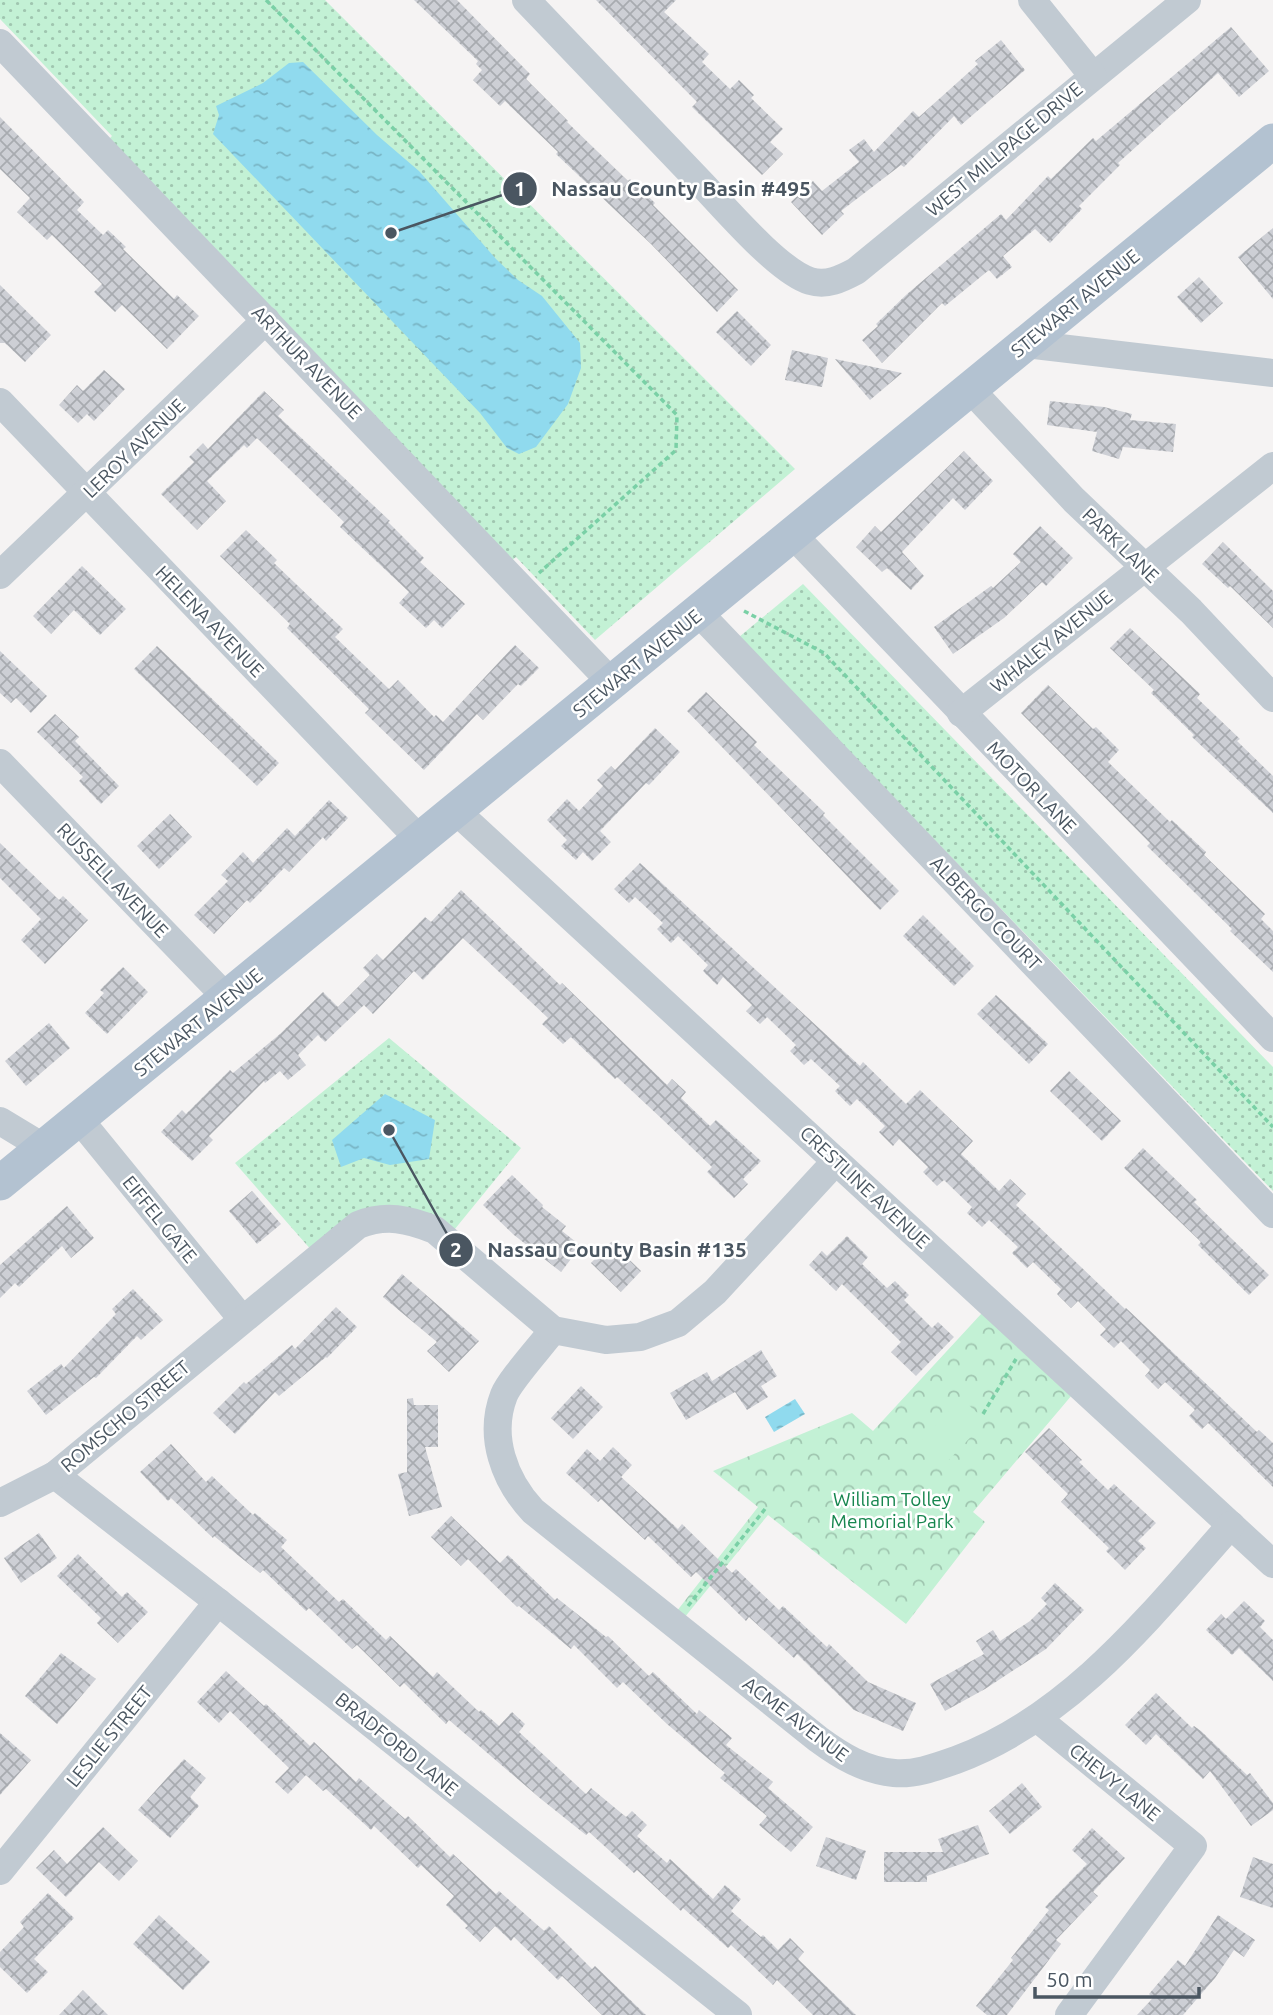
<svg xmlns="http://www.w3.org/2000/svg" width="1273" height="2015" font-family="Ubuntu,sans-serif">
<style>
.grass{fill:url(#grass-dots)}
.park{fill:url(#park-crowns)}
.pitch{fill:#c3f1d5}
.water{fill:url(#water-ripples)}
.building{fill:url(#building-cross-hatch)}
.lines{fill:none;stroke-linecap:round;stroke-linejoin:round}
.path{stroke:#7ad0a6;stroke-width:3.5;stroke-dasharray:5 3.5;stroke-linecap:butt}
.minor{stroke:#c1cad2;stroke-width:28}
.major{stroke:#b3c2d1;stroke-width:35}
.labels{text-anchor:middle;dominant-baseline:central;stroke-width:5;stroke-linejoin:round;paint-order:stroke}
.street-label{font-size:19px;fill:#4a5661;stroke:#fff}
.park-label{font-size:19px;fill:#17864f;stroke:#fff}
.leader{fill:none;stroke:#4a5661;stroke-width:2.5}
.callout-dot{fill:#4a5661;stroke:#fff;stroke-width:2.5}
.mark-label{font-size:21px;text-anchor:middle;font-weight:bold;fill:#fff}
.callout-label{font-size:21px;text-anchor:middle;font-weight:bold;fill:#4a5661;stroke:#fff;stroke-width:5;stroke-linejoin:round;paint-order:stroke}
</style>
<defs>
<pattern id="grass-dots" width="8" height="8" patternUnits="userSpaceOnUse" patternTransform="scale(1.75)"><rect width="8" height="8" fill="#c3f1d5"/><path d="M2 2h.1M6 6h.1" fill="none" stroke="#a0c6b0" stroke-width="1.8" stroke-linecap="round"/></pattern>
<pattern id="park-crowns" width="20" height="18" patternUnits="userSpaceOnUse" patternTransform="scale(1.75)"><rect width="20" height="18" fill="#c3f1d5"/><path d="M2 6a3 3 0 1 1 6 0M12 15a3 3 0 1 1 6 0" fill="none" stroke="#a0c6b0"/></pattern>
<pattern id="water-ripples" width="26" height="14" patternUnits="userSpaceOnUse" patternTransform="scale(1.75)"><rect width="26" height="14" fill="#90daee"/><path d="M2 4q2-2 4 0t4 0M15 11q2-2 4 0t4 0" fill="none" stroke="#78b4c4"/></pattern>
<pattern id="building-cross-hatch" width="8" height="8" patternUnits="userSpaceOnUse" patternTransform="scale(1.75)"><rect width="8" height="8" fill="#cdcfd5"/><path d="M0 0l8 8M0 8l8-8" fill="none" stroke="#a8abb0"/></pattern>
</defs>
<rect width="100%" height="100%" fill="#f5f3f3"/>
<g class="grass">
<path d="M0,0H325L795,469L595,640L516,557L510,562L103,145L112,136L0,19Z"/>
<path d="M803,584L1273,1067V1191L739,637Z"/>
<path d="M389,1038L521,1148L450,1235L423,1215L313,1252L235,1163Z"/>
</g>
<path class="park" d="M982,1313L1072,1395L973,1512L985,1522L906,1624L768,1515L680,1623L673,1616L758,1507L713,1471L852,1413L873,1431Z"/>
<path class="pitch" d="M961,1398L986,1421L946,1463L922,1440Z"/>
<g class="water">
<path d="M303,62L377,135L419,171L496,259L518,280L542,296L580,343L581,368L568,404L536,447L519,454L507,448L480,413L213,134L219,115L216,106L263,83L289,63Z"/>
<path d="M385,1094L435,1120L429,1159L390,1165L364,1158L341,1167L332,1140Z"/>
<path d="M795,1399L805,1414L774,1432L765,1417Z"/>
</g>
<g class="building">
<path d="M414,0H457L530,74L526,79L568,121L567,122L628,181L630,179L655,203L653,205L738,290L717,312L651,244L556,154L558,152L505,101L500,106L473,80L482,70L476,64L478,61Z"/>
<path d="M596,0H676L664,12L709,54L702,62L730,89L739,80L754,95L751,98L783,129L770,142L783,154L762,175L692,107L697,102Z"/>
<path d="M1231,27L1269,71L1239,97L1218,73L1118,163L1120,165L1079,206L1082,209L1050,243L1035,229L1003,256L1012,267L997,279L989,270L945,306L942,303L882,363L862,340L878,326L876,324L906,295L1001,214L1006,220L1048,176L1051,179L1093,138L1096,141Z"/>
<path d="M1001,40L1025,70L961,125L954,116L904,167L901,165L841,211L844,214L822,235L791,202L813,181L822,191L859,162L849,150L864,139L874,152L913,111L919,117L978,64L975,61Z"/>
<path d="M0,117L84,202L77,210L103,235L108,230L126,247L123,249L174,299L177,295L199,316L167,349L122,305L115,312L94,292L102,284L52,235L47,240L17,212L30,198L0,169Z"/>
<path d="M1273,228V299L1238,257Z"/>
<path d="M1199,277L1223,303L1201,323L1177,297Z"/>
<path d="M0,285L51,335L25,362L5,343H0Z"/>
<path d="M737,311L771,345L751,366L716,332Z"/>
<path d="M792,350L828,358L822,387L785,380Z"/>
<path d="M835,359L902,373L870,400Z"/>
<path d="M104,370L125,389L94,421L87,414L78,423L59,405L77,385L83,391Z"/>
<path d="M264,391L284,410L278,416L390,521L388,522L424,558L420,562L465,604L442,628L434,620L426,628L399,603L409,592L340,527L344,522L257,438L247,448L244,445L207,481L226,501L197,530L161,494L194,462L189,457L203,443L208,449Z"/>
<path d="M1050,401L1104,407L1132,414L1130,420L1176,424L1173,452L1123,447L1119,459L1092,451L1097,432L1047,425Z"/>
<path d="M964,451L993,481L965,510L953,498L902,552L924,576L911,590L887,568L882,572L856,547L875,526L881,532Z"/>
<path d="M1040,526L1073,558L1046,586L1042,582L1004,618L953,654L934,627L991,586L993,588L1021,562L1013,554Z"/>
<path d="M246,530L277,560L274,563L343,629L335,637L389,689L398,680L434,717L436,715L443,722L515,645L539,668L521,686L518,684L483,720L477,714L424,770L365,713L369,709L287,628L290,624L220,556Z"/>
<path d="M1223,542L1273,591V628L1230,586L1228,588L1202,564Z"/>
<path d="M82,566L126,609L100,635L74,610L51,634L33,616Z"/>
<path d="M1130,628L1200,694L1197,698L1240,739L1237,741L1273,776V813L1192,737L1194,735L1151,693L1154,690L1110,648Z"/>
<path d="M157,646L279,763L257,786L134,669Z"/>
<path d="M0,651L47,696L31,713L16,698L11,703L0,693Z"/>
<path d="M1048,685L1093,729L1096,727L1119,750L1108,762L1170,822L1172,820L1206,852L1204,855L1265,914L1261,919L1273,931V972L1230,931L1232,929L1147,846L1150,843L1021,713Z"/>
<path d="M706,692L757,742L754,745L825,813L823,815L899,891L880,910L687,711Z"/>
<path d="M55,714L79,737L75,741L119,786L101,804L79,781L83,777L37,732Z"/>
<path d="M655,728L680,752L649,785L646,783L600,831L611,842L592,861L583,852L576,860L561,846L567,840L547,820L567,799L579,811L603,786L597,780L611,766L615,770Z"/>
<path d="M329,800L348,818L326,841L323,837L289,872L284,868L250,903L247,900L214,934L194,915L228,881L221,875L243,852L253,863L287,828L295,836Z"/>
<path d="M170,814L192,837L159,869L137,846Z"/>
<path d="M0,843L59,900L63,896L88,920L45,964L21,940L41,919L0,878Z"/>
<path d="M640,863L860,1066L863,1062L906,1104L920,1090L973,1141L961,1154L999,1191L1010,1179L1026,1194L1016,1205L1125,1309L1126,1308L1257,1432L1259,1430L1273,1443V1487L1208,1423L1202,1429L1189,1416L1195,1410L1165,1382L1158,1389L1145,1376L1150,1370L1121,1341L1114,1348L1100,1335L1106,1329L1078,1301L1071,1308L1057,1294L1061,1289L1033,1262L1027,1268L1012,1253L1018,1247L989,1220L982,1227L967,1213L972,1207L944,1180L937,1186L923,1172L928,1167L899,1139L893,1146L879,1132L885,1126L857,1099L850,1106L835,1091L840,1086L811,1059L804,1065L790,1051L796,1045L767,1017L760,1024L746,1011L752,1005L723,977L717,985L703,971L708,965L678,936L671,943L657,929L663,923L635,897L629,903L614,889Z"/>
<path d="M461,890L560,985L562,983L667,1085L672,1079L686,1092L681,1098L710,1126L716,1120L761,1161L743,1179L748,1184L734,1198L707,1172L712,1167L661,1118L617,1077L615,1079L571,1037L563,1044L542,1024L548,1018L463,938L423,980L414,971L373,1014L364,1005L325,1042L318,1035L298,1055L306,1065L288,1080L280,1071L265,1083L264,1081L209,1136L213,1140L192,1161L161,1132L182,1110L186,1114L230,1070L233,1073L280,1034L323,992L338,1007L370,975L363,968L377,954L383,960L425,917L431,922Z"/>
<path d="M923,915L974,966L954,986L903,936Z"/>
<path d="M123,967L148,992L107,1034L85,1013L104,993L100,990Z"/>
<path d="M996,995L1048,1044L1029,1064L977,1014Z"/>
<path d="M49,1023L70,1048L26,1086L5,1061Z"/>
<path d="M1069,1071L1121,1121L1102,1141L1050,1091Z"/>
<path d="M1143,1148L1197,1200L1194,1202L1269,1275L1249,1295L1198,1245L1201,1242L1124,1168Z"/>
<path d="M512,1175L543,1205L542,1207L566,1226L562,1231L581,1246L561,1272L514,1235L483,1205Z"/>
<path d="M252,1191L281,1224L257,1244L229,1211Z"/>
<path d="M67,1206L94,1238L71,1258L62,1246L19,1287L15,1283L0,1298V1265Z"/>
<path d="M847,1236L868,1257L862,1264L887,1288L895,1281L909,1295L904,1300L932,1328L938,1322L954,1337L916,1376L891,1352L901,1342L842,1284L836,1291L809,1265L822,1251L827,1256Z"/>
<path d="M611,1242L641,1271L621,1292L591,1263Z"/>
<path d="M402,1274L479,1341L449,1372L427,1351L437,1342L383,1297Z"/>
<path d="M133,1289L163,1320L141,1340L137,1336L96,1378L94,1377L46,1415L27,1391L61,1364L64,1368L116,1314L112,1309Z"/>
<path d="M336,1307L357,1327L327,1358L326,1357L279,1396L275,1392L235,1434L213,1413L244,1382L246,1384L292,1345L295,1349Z"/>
<path d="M761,1350L777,1376L761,1386L768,1397L747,1410L735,1392L686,1420L670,1393L707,1372L712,1381Z"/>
<path d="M581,1386L603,1407L573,1439L551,1418Z"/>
<path d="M413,1398L414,1405H438V1447H425L442,1507L409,1516L398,1474L407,1472V1399Z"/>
<path d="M1049,1428L1082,1460L1079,1462L1108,1490L1114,1484L1156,1523L1138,1541L1146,1548L1125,1570L1106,1551L1109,1548L1061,1502L1068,1494L1025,1452Z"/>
<path d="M171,1444L206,1482L212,1476L253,1515L255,1513L287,1540L281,1547L339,1602L343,1599L386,1640L390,1636L433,1677L437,1672L479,1712L481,1710L499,1726L512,1712L525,1724L519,1732L586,1794L591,1788L626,1817L632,1811L647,1825L637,1836L667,1863L670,1859L713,1899L725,1885L741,1899L731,1911L761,1937L763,1935L778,1950L790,1938L804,1952L798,1959L856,2015H813L777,1980L773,1985L731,1945L728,1948L683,1908L681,1911L637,1870L634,1873L589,1832L586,1835L541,1799L449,1720L446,1724L404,1683L400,1687L357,1645L352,1649L309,1608L306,1611L263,1570L260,1573L214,1536L213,1538L171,1498L168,1501L140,1472Z"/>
<path d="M613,1447L632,1465L621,1477L678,1529L682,1524L732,1573L736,1569L779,1610L783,1606L827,1647L829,1644L868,1682L916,1703L903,1731L854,1710L797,1654L794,1658L749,1617L746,1621L696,1572L691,1577L648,1536L645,1540L601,1499L598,1502L566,1473L587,1449L600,1461Z"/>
<path d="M451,1516L500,1563L508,1555L555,1600L557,1598L606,1637L608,1636L649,1676L653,1672L697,1714L699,1710L732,1738L726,1745L773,1782L768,1788L813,1827L791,1852L759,1825L767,1816L720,1778L725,1773L667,1724L623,1682L617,1688L574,1645L571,1649L519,1606L517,1607L468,1559L461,1566L431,1537Z"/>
<path d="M39,1533L57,1558L21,1583L4,1558Z"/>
<path d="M78,1554L122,1597L127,1592L148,1612L118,1643L97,1623L101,1618L57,1576Z"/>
<path d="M1055,1583L1084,1610L1046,1649L985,1689L945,1711L930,1684L984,1654L976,1641L993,1630L1000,1641L1030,1621L1047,1604L1041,1598Z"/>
<path d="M1244,1601L1265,1621L1260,1627L1273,1640V1681L1239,1648L1232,1655L1206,1630L1221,1614L1226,1619Z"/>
<path d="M61,1653L96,1679L57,1724L25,1696Z"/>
<path d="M226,1671L264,1706L266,1704L310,1746L314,1742L356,1782L359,1778L405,1819L408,1816L450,1857L453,1854L496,1894L499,1891L544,1931L549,1926L592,1969L595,1966L646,2015H602L562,1976L558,1980L514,1937L511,1941L495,1926L480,1942L465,1928L468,1926L446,1905L454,1896L421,1865L418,1868L374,1826L371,1830L326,1789L323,1791L306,1775L288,1794L275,1782L289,1768L230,1711L219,1723L197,1702Z"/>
<path d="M1156,1693L1192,1728L1194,1726L1201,1731L1247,1775L1250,1773L1273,1803V1810L1251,1826L1210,1771L1203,1779L1156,1734L1146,1745L1125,1725Z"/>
<path d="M0,1733L31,1760L0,1795Z"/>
<path d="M184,1759L206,1778L190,1797L199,1806L170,1838L138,1810Z"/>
<path d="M1022,1783L1042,1807L1010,1834L989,1811Z"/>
<path d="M978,1825L989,1854L927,1876V1882H884V1852H943L938,1839Z"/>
<path d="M103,1827L138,1861L119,1881L99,1862L66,1897L36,1868L54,1850L67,1864Z"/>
<path d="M1092,1828L1125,1858L1093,1892L1098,1896L1056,1940L1061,1944L1007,2015H987L976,2006L1013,1960L1011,1958L1049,1910L1045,1907L1087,1864L1072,1850Z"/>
<path d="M826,1837L866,1851L856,1880L816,1866Z"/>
<path d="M1253,1857L1273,1864V1908L1240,1897Z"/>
<path d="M48,1893L74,1918L34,1959L48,1972L27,1993L0,1967V1952L24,1927L20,1922Z"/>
<path d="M159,1915L210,1962L183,1990L133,1944Z"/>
<path d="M1218,1915L1255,1940L1244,1957L1234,1950L1215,1978L1183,2015H1137L1153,1998L1149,1994L1178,1960L1185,1966Z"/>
<path d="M83,1990L108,2015H59Z"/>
</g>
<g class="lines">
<g class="path">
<path d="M266,0L677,415L676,450L539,573"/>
<path d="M744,611L824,653L1273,1127"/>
<path d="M983,1414L1016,1359"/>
<path d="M688,1606L765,1509"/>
</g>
<g class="minor">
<path d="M526,0C584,61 642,121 700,182C725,208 778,271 810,281C827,286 841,279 856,271L1187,0"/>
<path d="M1032,0L1093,76"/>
<path d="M0,43L612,683"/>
<path d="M1026,344L1273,373"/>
<path d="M970,389L1074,500L1191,611L1273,698"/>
<path d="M0,402L420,840"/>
<path d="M793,535L1273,1038"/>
<path d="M0,575L266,320"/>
<path d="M698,612L1273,1214"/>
<path d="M961,713L1273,466"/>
<path d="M0,763L227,998"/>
<path d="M456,811L1273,1564"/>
<path d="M79,1119L242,1319"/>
<path d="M0,1121L43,1147"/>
<path d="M553,1330C542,1345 510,1380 504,1395C488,1436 504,1480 533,1511L818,1739C841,1756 864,1770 894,1773C915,1775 936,1767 956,1760C1072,1717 1151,1615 1231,1525"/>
<path d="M55,1475L218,1602L738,2015"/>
<path d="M0,1503L55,1475L358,1225C386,1214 408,1219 435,1230L553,1330L606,1340L640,1337L678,1323L715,1292L836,1161"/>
<path d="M1038,1719L1193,1846L1069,2015"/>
<path d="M0,1871L218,1602"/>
</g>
<path class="major" d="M0,1183L1273,141"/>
</g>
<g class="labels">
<g class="street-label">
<text transform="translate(1004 149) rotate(-40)">WEST MILLPAGE DRIVE</text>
<text transform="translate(1075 303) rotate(-39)">STEWART AVENUE</text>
<text transform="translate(307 362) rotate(46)">ARTHUR AVENUE</text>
<text transform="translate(134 448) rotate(-44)">LEROY AVENUE</text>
<text transform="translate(1121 545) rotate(44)">PARK LANE</text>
<text transform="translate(210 621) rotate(46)">HELENA AVENUE</text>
<text transform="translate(1051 641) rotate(-39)">WHALEY AVENUE</text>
<text transform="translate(637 663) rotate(-39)">STEWART AVENUE</text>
<text transform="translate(1032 787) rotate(46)">MOTOR LANE</text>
<text transform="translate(113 880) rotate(46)">RUSSELL AVENUE</text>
<text transform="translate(986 913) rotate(46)">ALBERGO COURT</text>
<text transform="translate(198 1022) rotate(-39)">STEWART AVENUE</text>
<text transform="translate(865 1187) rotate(43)">CRESTLINE AVENUE</text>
<text transform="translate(160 1219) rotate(51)">EIFFEL GATE</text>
<text transform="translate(125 1416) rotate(-40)">ROMSCHO STREET</text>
<text transform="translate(796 1719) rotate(37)">ACME AVENUE</text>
<text transform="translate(109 1736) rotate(-51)">LESLIE STREET</text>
<text transform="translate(397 1744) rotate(39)">BRADFORD LANE</text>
<text transform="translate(1115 1782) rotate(39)">CHEVY LANE</text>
</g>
<g class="park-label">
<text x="892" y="1499">William Tolley<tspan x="892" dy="22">Memorial Park</tspan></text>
</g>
</g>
<path class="leader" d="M391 233L520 189M389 1130L456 1250"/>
<g class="callout-dot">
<circle cx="391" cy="233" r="7"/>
<circle cx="389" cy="1130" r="7"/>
<circle cx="520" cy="189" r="18"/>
<circle cx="456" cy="1250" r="18"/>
</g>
<g class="mark-label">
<text x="520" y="196">1</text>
<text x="456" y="1257">2</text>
</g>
<g class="callout-label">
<text x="681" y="196">Nassau County Basin #495</text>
<text x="617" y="1257">Nassau County Basin #135</text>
</g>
<path d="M1035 1987v10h164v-10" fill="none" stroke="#4a5661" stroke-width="3.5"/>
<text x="1046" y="1987" font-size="21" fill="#4a5661" stroke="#ffffff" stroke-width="5" paint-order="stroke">50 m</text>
</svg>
